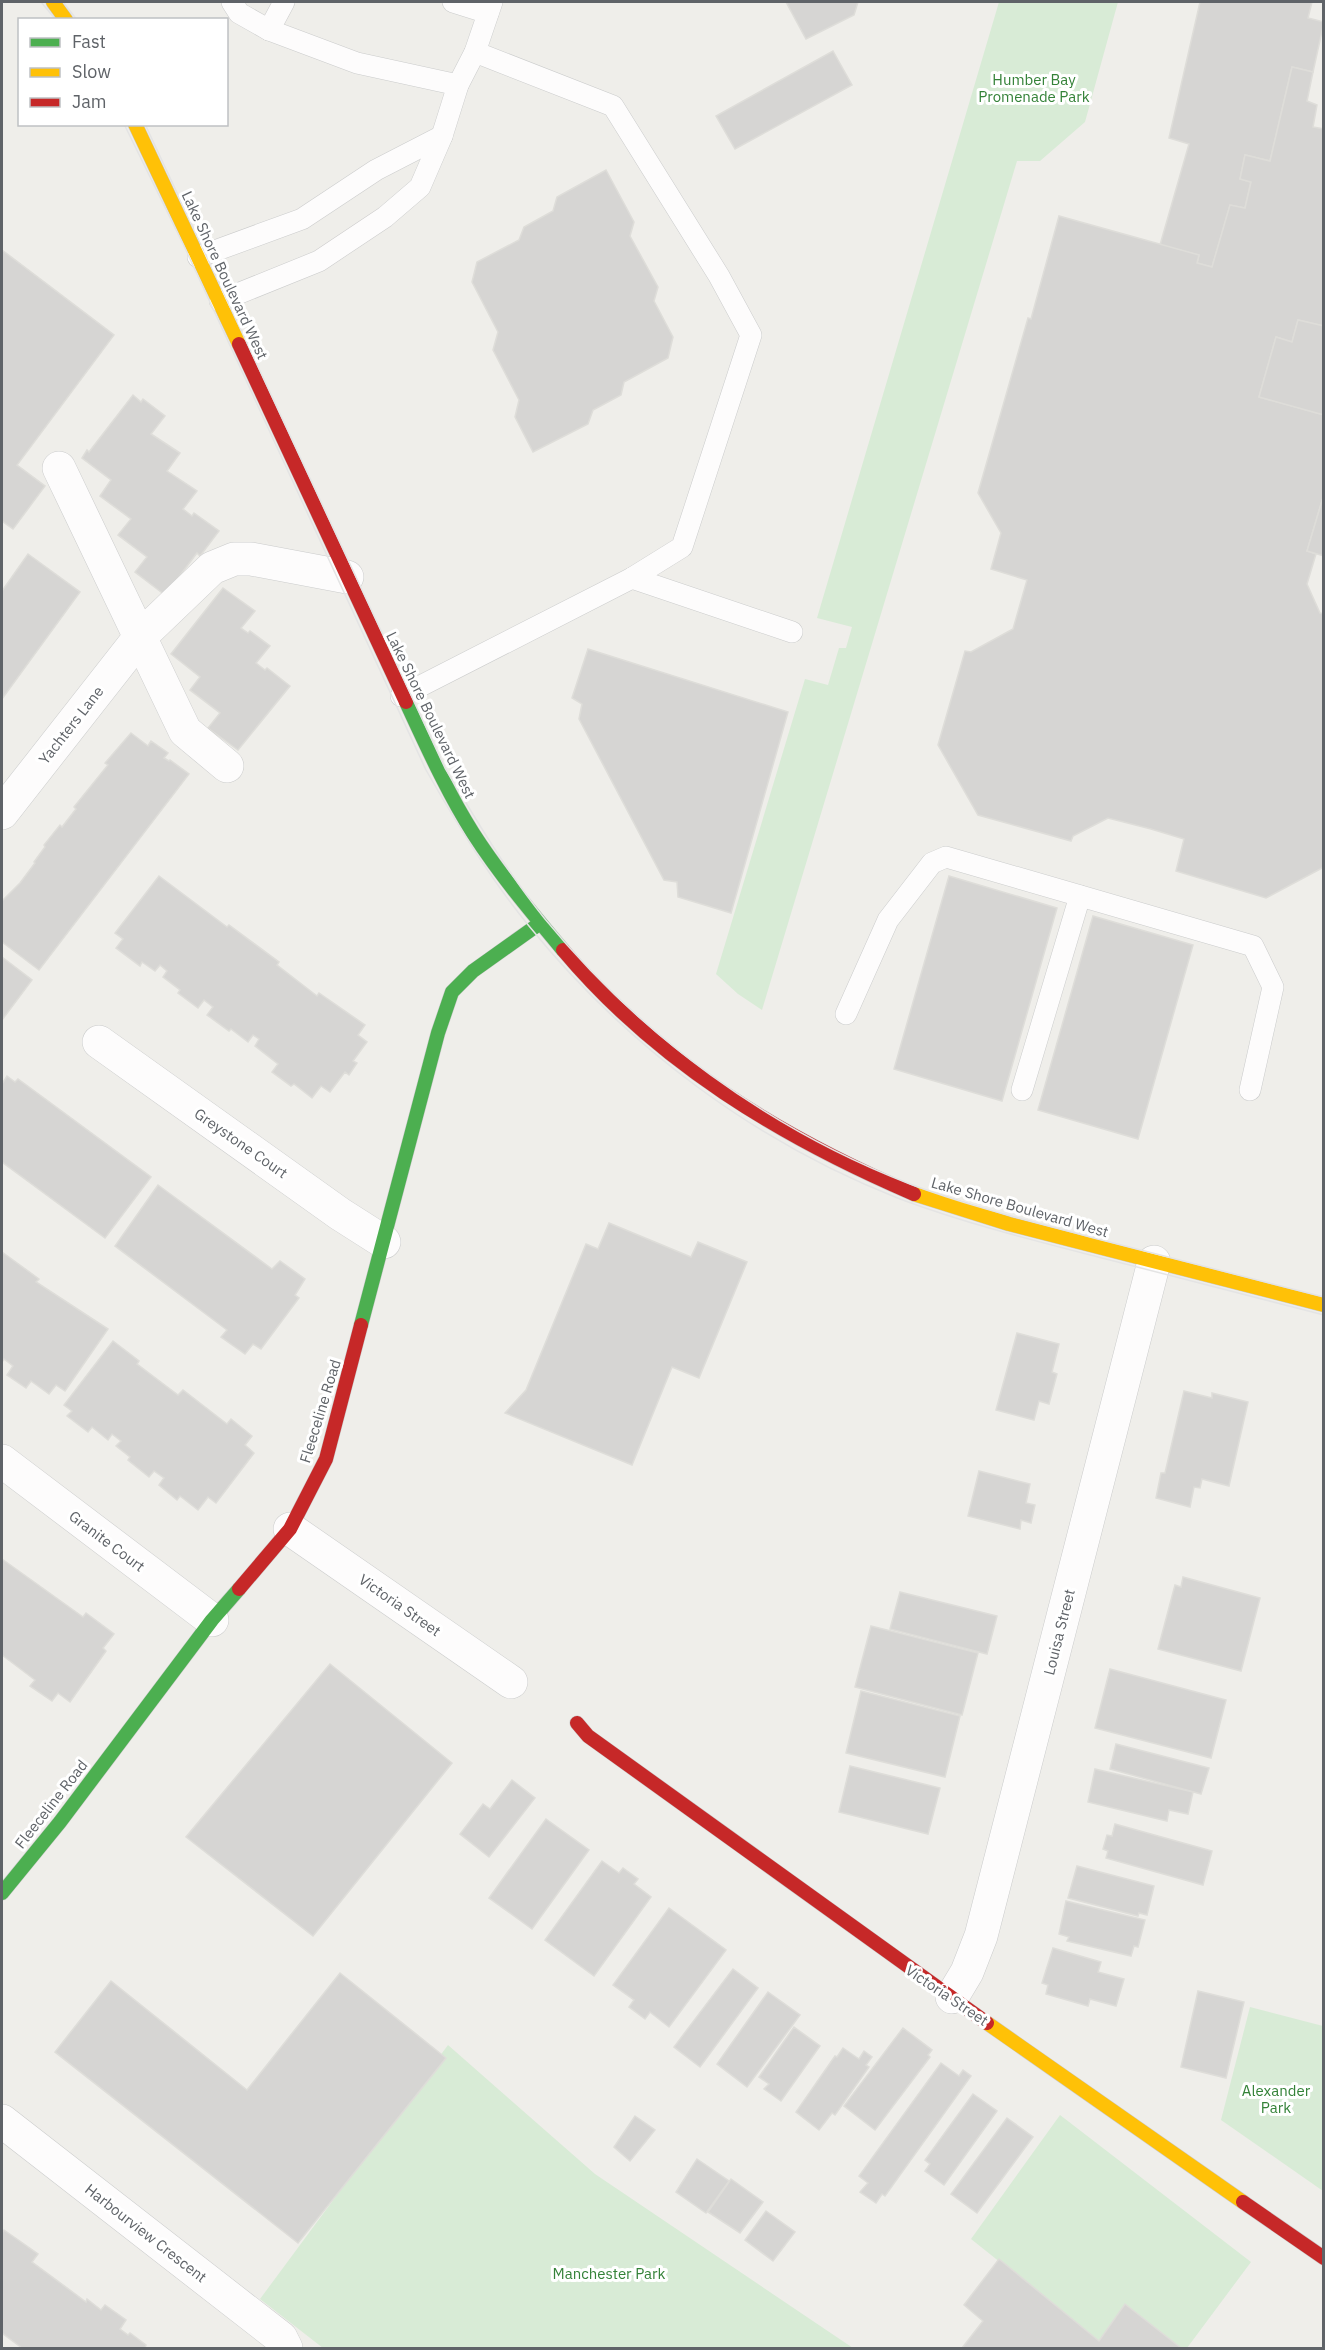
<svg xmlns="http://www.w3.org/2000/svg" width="1325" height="2350" font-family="'IBM Plex Sans',sans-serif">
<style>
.green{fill:#d8ebd6}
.building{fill:#d6d5d3;stroke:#deddd9;stroke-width:1.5}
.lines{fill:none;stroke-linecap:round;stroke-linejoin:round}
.lane-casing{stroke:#cbcccc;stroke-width:22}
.street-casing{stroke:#cbcccc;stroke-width:34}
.fast-casing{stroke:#cacacb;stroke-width:15}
.slow-casing{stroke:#cacacb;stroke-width:15}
.jam-casing{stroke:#cacacb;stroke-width:15}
.lane{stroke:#fdfcfc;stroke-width:21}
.street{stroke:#fdfcfc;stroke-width:33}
.fast{stroke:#4caf50;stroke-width:14}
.slow{stroke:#ffc107;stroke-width:14}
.jam{stroke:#c62828;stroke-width:14}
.tram{stroke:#e4e4e4;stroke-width:1.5}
.labels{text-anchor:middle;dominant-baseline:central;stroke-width:6;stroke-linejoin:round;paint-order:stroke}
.park-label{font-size:15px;fill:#348238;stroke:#fff}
.street-label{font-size:15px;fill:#5f6368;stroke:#fff}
</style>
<rect width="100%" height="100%" fill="#efeeea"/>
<g class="green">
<path d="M999,2H1118L1085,122L1040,161H1017L762,1010L738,994L716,974L805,679L828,685L839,648H846L852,627L817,618Z"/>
<path d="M1250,2007L1323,2026V2191L1221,2120Z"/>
<path d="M448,2045L595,2174L853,2348H323L260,2299Z"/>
<path d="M1060,2115L1251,2262L1187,2348H1181L1125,2305L1099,2341L971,2239Z"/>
</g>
<g class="building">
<path d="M786,2H858L854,15L806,39Z"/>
<path d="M1200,2H1312L1308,18L1324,22L1313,72L1292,67L1270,161L1245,155L1240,179L1251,182L1245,208L1230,205L1212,267L1197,263L1199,255L1160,245L1189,144L1169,138Z"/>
<path d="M833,51L852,85L735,149L716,116Z"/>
<path d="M1292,67L1313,72L1307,101L1317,105L1313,127L1324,129V326L1298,320L1292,342L1276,337L1259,397L1324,415V494L1307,551L1316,554L1307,584L1320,613L1324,614V867L1266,898L1176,871L1184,839L1151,829L1108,818L1073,836L1071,841L978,815L938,745L965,651L971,652L1013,629L1027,580L991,569L1001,533L978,493L1028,318L1031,319L1059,216L1199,255L1197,263L1212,267L1230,205L1245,208L1251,182L1240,179L1245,155L1270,161Z"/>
<path d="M606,170L634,222L630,236L658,287L654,301L673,337L668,358L624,382L621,395L593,410L588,424L533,452L515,417L519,400L493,350L498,332L472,282L477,262L519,240L524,227L553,211L557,197Z"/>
<path d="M2,250L114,335L17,465L45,486L13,529L2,521Z"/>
<path d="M1298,320L1324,326V415L1259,397L1276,337L1292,342Z"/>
<path d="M133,395L141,402L143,399L165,416L151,434L180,453L167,471L197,491L183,509L192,516L194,513L219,531L200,556L197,553L165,595L135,572L147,557L118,535L131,519L100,496L111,480L82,458L87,450L89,452Z"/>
<path d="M1324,494V556L1307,551Z"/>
<path d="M28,554L80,592L2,699V591Z"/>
<path d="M223,588L255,611L241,628L248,633L250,631L270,646L256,663L265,670L267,668L290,686L238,750L208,728L220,713L190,690L200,677L171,654Z"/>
<path d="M588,649L788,712L731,913L678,897L677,882L664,880L579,719L582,704L572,698Z"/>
<path d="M131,733L148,746L151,741L168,753L164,758L169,761L170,760L189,774L39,970L2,942V901L20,883L35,863L34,862L45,847L44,845L60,825L62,827L76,809L74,807L108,765L105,763Z"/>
<path d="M159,876L227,927L229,925L279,962L277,965L317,996L319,993L365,1025L358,1035L367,1042L353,1061L357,1063L349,1075L345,1072L330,1092L321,1086L312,1098L294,1084L291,1086L272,1072L278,1064L255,1046L259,1039L253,1035L248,1042L231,1029L229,1031L207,1015L213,1007L204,1000L198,1008L178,993L180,990L163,977L167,971L160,965L155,971L142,962L140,966L116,948L123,939L115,933Z"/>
<path d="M949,876L1057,908L1002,1101L894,1069Z"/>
<path d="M1093,916L1193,945L1138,1139L1038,1110Z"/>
<path d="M2,957L32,980L2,1020Z"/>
<path d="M7,1076L15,1082L18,1079L151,1177L105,1238L2,1162V1084Z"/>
<path d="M158,1185L272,1269L280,1261L305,1279L295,1295L299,1298L261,1349L253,1344L245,1354L221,1337L227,1330L115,1246Z"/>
<path d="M609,1223L691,1257L698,1242L747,1262L699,1378L672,1367L632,1465L505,1413L526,1390L586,1244L598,1249Z"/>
<path d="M2,1252L39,1279L36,1282L108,1329L65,1391L56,1385L49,1394L31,1381L26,1388L7,1375L13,1366L4,1359L2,1362Z"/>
<path d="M1017,1333L1059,1344L1052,1372L1057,1374L1049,1404L1039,1401L1034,1420L996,1410Z"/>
<path d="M113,1341L139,1361L137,1364L178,1395L183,1390L227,1424L231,1419L252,1436L245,1445L254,1453L216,1503L208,1497L198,1510L180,1496L177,1500L159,1485L164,1478L154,1471L149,1477L128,1460L130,1457L116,1446L121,1441L112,1434L108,1440L92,1427L88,1432L67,1416L72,1411L64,1405Z"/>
<path d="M1184,1391L1212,1398V1393L1248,1402L1229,1486L1202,1479L1200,1488L1194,1487L1190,1507L1156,1498L1161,1473H1165Z"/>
<path d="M979,1471L1030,1484L1026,1503L1035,1505L1031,1523L1021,1520L1020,1529L968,1516Z"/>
<path d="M2,1559L83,1617L86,1613L114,1634L103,1648L106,1651L70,1702L58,1693L52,1701L30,1686L35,1680L2,1655Z"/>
<path d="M1183,1577L1260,1598L1241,1671L1158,1649L1175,1585L1181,1587Z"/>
<path d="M900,1592L997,1616L987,1654L890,1629Z"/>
<path d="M871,1626L978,1653L962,1715L855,1687Z"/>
<path d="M330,1664L452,1763L313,1936L186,1837Z"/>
<path d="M1110,1669L1226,1700L1211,1758L1095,1728Z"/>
<path d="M861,1691L960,1716L945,1777L846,1753Z"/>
<path d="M1116,1744L1209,1768L1201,1794L1110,1769Z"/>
<path d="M850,1766L940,1788L928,1834L839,1812Z"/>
<path d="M1095,1769L1193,1792L1188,1814L1169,1810L1167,1821L1088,1802Z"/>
<path d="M512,1780L535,1798L489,1857L460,1834L483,1804L490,1809Z"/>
<path d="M546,1819L589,1850L532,1929L489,1898Z"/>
<path d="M1115,1824L1212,1851L1203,1885L1106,1858L1108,1851L1103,1849L1107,1835L1112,1836Z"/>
<path d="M602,1861L619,1873L623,1868L638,1879L634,1884L651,1897L594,1976L545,1940Z"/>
<path d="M1077,1866L1154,1886L1147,1915L1139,1913L1138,1916L1068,1898Z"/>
<path d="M1066,1901L1145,1920L1138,1947L1134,1946L1131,1956L1067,1941L1069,1937L1059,1934Z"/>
<path d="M669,1908L726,1950L669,2027L650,2012L645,2019L629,2007L634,2000L613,1985Z"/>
<path d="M1053,1948L1101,1962L1098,1972L1124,1979L1116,2006L1090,1999L1088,2006L1046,1994L1048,1985L1042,1983Z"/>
<path d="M733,1969L758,1988L700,2067L674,2047Z"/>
<path d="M340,1973L446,2058L298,2243L55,2052L111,1981L247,2090Z"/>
<path d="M1198,1991L1244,2002L1226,2078L1181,2067Z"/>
<path d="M768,1992L800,2015L747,2087L717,2064Z"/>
<path d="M794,2027L820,2046L781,2101L764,2089L769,2084L759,2077Z"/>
<path d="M903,2028L932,2050L928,2055L930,2057L875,2130L844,2106Z"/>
<path d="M843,2048L859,2059L864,2051L872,2057L866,2065L869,2067L835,2115L832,2113L819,2130L796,2112L835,2056L837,2057Z"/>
<path d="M941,2063L959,2076L963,2070L971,2076L885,2196L882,2194L876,2203L860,2192L868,2183L859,2176Z"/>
<path d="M973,2094L997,2111L944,2185L925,2171L930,2164L925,2160Z"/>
<path d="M635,2116L655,2130L630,2161L614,2147Z"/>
<path d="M1007,2118L1033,2137L977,2213L951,2194Z"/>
<path d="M697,2159L729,2181L706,2213L676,2192Z"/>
<path d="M731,2179L763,2202L740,2233L708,2212Z"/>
<path d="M766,2211L795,2232L773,2261L745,2240Z"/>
<path d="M4,2230L38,2254L32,2262L86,2302L87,2299L101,2310L105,2305L126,2320L120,2329L128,2335L130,2333L146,2345L145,2348H147H22L2,2333V2233Z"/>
<path d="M999,2259L1099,2341L1125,2304L1181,2348H962L983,2321L964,2305Z"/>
</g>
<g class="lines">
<g class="lane-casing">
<g id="lane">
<path d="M232,2L239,13L269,30L357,63L458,85"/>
<path d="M453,2L488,13"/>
<path d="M269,30L284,2"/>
<path d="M198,257L302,219L376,170L442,136"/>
<path d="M220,301L319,261L385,217L420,187L442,136L458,85L475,52L492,2"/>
<path d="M632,578L792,632"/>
<path d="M401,696L632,578L682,547L751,335L719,276L613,106L475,52"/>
<path d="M846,1014L888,920L932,863L946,857L1253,946L1273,987L1250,1090"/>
<path d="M1022,1090L1080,896"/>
</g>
</g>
<g class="street-casing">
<g id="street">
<path d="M59,468L185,731L227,766"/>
<path d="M2,813L140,637L212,568L234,559H251L347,577"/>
<path d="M99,1042L340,1214L384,1242"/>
<path d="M2,1461L212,1620"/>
<path d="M290,1529L511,1682"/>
<path d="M952,1997L967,1972L981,1936L1154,1262"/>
<path d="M2,2121L281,2338L286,2348"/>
</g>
</g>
<g class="fast-casing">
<g id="fast">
<path d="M406,702C427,747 447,792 473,833C500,875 532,913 563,950"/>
<path d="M361,1325L438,1033L452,992L473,971L539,924"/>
<path d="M2,1893L60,1822L212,1620L239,1589"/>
</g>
</g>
<g class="slow-casing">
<g id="slow">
<path d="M53,2L66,20"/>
<path d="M135,124L239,344"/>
<path d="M914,1194L1009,1224L1324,1305"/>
<path d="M987,2023L1243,2202"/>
</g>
</g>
<g class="jam-casing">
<g id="jam">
<path d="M239,344L406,702"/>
<path d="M563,950C657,1062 781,1137 914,1194"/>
<path d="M239,1589L290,1529L326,1459L361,1325"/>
<path d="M577,1723L588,1736L987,2023"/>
<path d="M1243,2202L1324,2258"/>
</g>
</g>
<use href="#lane" class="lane"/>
<use href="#street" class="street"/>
<use href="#fast" class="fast"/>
<use href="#slow" class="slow"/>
<use href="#jam" class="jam"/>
<g class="tram">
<path d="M41,2L56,20"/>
<path d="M63,2L77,20"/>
<path d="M124,124L185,248L426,770C457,824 489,877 529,926C626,1046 756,1143 900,1199C967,1224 1036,1241 1106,1259C1178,1277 1251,1296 1324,1315"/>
<path d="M145,124L445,768C476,820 507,872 545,919C641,1036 770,1130 910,1184C968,1206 1030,1221 1090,1237C1168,1257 1246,1277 1324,1297"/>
</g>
</g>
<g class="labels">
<g class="park-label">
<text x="1034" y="79">Humber Bay<tspan x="1034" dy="17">Promenade Park</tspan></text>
<text x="1276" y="2090">Alexander<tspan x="1276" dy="17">Park</tspan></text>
<text x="609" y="2273">Manchester Park</text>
</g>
<g class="street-label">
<text transform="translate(225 275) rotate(65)">Lake Shore Boulevard West</text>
<text transform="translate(431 715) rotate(64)">Lake Shore Boulevard West</text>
<text transform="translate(71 725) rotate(-52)">Yachters Lane</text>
<text transform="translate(241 1143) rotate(35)">Greystone Court</text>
<text transform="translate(1020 1207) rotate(16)">Lake Shore Boulevard West</text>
<text transform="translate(320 1411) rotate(-73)">Fleeceline Road</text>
<text transform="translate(107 1541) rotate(37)">Granite Court</text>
<text transform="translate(400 1605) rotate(35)">Victoria Street</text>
<text transform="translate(1059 1632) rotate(-76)">Louisa Street</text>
<text transform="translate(51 1804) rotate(-52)">Fleeceline Road</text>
<text transform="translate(947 1995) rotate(34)">Victoria Street</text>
<text transform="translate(146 2233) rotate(38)">Harbourview Crescent</text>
</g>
</g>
<rect width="1325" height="2350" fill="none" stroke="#5f6368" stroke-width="6"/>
<rect x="18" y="18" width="210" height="108" fill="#ffffff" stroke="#bfc1c3" stroke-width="1.5"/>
<rect x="30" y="38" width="30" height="9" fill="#4caf50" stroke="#bfc1c3" stroke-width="1.5"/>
<text x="72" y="48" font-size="18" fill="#5f6368">Fast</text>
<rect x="30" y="68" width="30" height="9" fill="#ffc107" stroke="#bfc1c3" stroke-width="1.5"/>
<text x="72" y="78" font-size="18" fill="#5f6368">Slow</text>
<rect x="30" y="98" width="30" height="9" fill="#c62828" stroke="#bfc1c3" stroke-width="1.5"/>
<text x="72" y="108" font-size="18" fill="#5f6368">Jam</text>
</svg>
